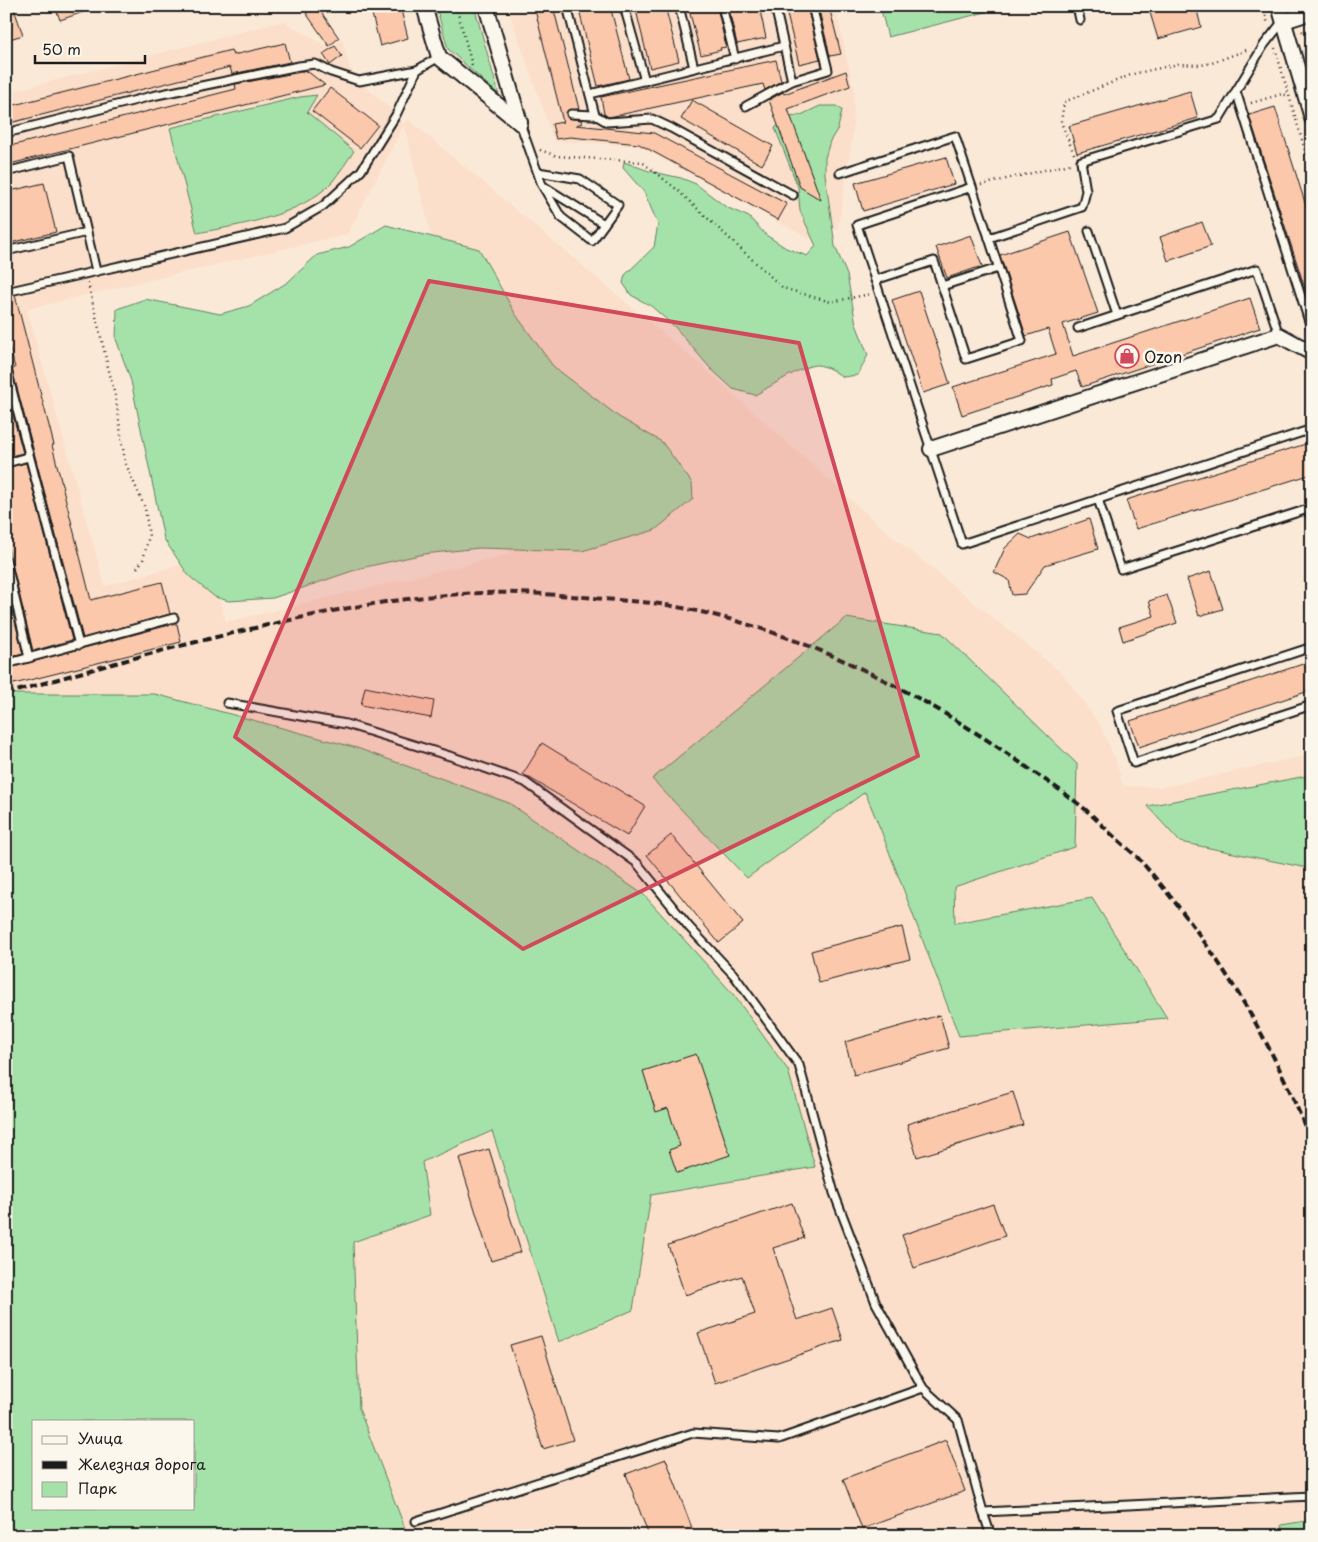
<svg xmlns="http://www.w3.org/2000/svg" width="1318" height="1542" font-family="'Playpen Sans',sans-serif">
<style>
.built{fill:#fbdfca;fill-rule:evenodd}
.green{fill:#a5e2a9;stroke:#607f62;fill-rule:evenodd}
.building{fill:#fbc8ab;stroke:#1c1c1c}
.lines{fill:none;stroke-linecap:round;stroke-linejoin:round}
.lane-casing{stroke:#1c1c1c;stroke-width:11}
.street-casing{stroke:#1c1c1c;stroke-width:18}
.path{stroke:#1c1c1c;stroke-width:2.5;stroke-dasharray:1 4;stroke-linecap:butt}
.lane{stroke:#fbf7ec;stroke-width:7}
.street{stroke:#fbf7ec;stroke-width:14}
.rail{stroke:#1c1c1c;stroke-width:4;stroke-dasharray:8 4;stroke-linecap:butt}
.marked{fill:#d1495b;fill-opacity:0.2;stroke:#d1495b;stroke-width:4;stroke-linejoin:round}
.labels{text-anchor:middle;dominant-baseline:central;stroke-width:5;stroke-linejoin:round;paint-order:stroke}
.poi-label{font-size:16px;fill:#1c1c1c;stroke:#fbf7ec;text-anchor:start}
</style>
<rect width="100%" height="100%" fill="#fbe9d8"/>
<filter id="ink" filterUnits="userSpaceOnUse"><feTurbulence type="fractalNoise" baseFrequency=".02" numOctaves="2"/><feDisplacementMap in="SourceGraphic" scale="10" xChannelSelector="R" yChannelSelector="G"/><feConvolveMatrix kernelMatrix="1 2 1 2 8 2 1 2 1" color-interpolation-filters="sRGB"/></filter>
<g filter="url(#ink)">
<g class="built">
<path d="M507,6H835L854,89L853,133L838,229L810,239L639,146L554,141Z"/>
<path d="M283,21L328,47L342,39L350,68L359,81L390,108L404,124L408,119L709,372L886,531L1063,674L1100,725L1116,761L1123,786L1164,787L1312,754V1536H184L194,1508V1421L6,1233V93ZM404,125L509,554L226,622L207,557L105,586L27,309L348,234Z"/>
</g>
<g class="green">
<path d="M436,6H474L499,95L448,49Z"/>
<path d="M880,6H984L986,12L888,37Z"/>
<path d="M317,95L307,112L354,151C347,161 340,172 332,182C301,216 240,225 197,233L170,128L300,97Z"/>
<path d="M820,106H836L842,110L838,128L830,141L825,158V174L835,246L847,275L856,324L868,355L858,375L843,377C834,371 827,366 817,365C805,364 768,388 755,395L733,389L710,368L675,327L651,306L631,295L623,283L625,275L654,247L658,224L644,192L623,168L624,162L649,171L681,178L696,184L726,207L749,217L766,235L786,248L807,256L816,246L800,211L798,187L775,128L786,118L801,115Z"/>
<path d="M386,225L479,249L516,315L553,366L619,417L662,442L692,483L693,499L655,530L582,551L479,548L424,554L361,568L273,598L229,601L215,597L189,576L164,539L131,381L116,339L117,309L145,299L220,314L249,306L288,282L317,255L349,247Z"/>
<path d="M846,618L942,633L1077,764L1075,847L954,887L955,923L1092,898L1167,1018L959,1036L882,833L865,792L747,878L652,779Z"/>
<path d="M12,694H155L357,748L509,803L644,895L733,994L788,1070L815,1167L651,1195L633,1310L559,1342L492,1131L422,1162L430,1215L353,1242L359,1409L408,1536H6V696ZM34,1421H194V1508H34Z"/>
<path d="M1312,775V869L1180,842L1147,806Z"/>
<path d="M1312,1520V1536H1284L1281,1525Z"/>
</g>
<g class="building">
<path d="M6,6H13L23,35L6,40Z"/>
<path d="M55,6H94L95,8L60,20Z"/>
<path d="M317,6L339,38L329,46L306,13Z"/>
<path d="M370,6H400L408,38L380,46Z"/>
<path d="M534,6H553L579,109L568,110L566,113L568,118L581,120L582,123L576,125L654,133L787,204L778,220L639,144L570,137L556,139L552,124L563,122Z"/>
<path d="M578,6H610L629,79L598,86Z"/>
<path d="M635,6H665L679,61L650,68Z"/>
<path d="M688,6H717L726,47L720,48L721,50L701,55Z"/>
<path d="M728,6H759L766,38L737,44Z"/>
<path d="M785,6H807L820,59L799,64Z"/>
<path d="M818,6H829L841,54L830,56Z"/>
<path d="M1148,6H1196L1201,27L1158,39Z"/>
<path d="M285,43L290,62L232,74L230,67L6,124V107L231,50L233,55Z"/>
<path d="M335,46L342,56L330,65L323,54Z"/>
<path d="M776,60L781,81L765,90L763,84L614,116L608,117L604,114L601,97Z"/>
<path d="M307,71L325,85L6,165V147L236,89L235,84Z"/>
<path d="M846,71L850,86L788,109L821,200L800,187L769,100L783,92L784,94Z"/>
<path d="M330,88L378,125L360,148L312,111Z"/>
<path d="M1190,91L1198,118L1077,153L1069,126Z"/>
<path d="M692,100L773,146L762,165L681,119Z"/>
<path d="M1275,107L1312,225V310L1249,115Z"/>
<path d="M946,157L954,184L863,211L855,183Z"/>
<path d="M44,183L56,232L6,244V192Z"/>
<path d="M1202,222L1211,246L1168,261L1160,237Z"/>
<path d="M1070,232L1098,313L1063,324L1073,356L1250,298L1260,328L1082,387L1076,371L1052,379L1053,385L962,415L953,387L1056,354L1048,329L1026,336L1000,255Z"/>
<path d="M971,235L982,266L947,278L936,247Z"/>
<path d="M919,291L950,384L923,393L892,300Z"/>
<path d="M15,295L54,445H52L91,600L162,582L170,614L83,638L12,369L15,368L6,334V297Z"/>
<path d="M6,389L23,453L6,457Z"/>
<path d="M1312,442V474L1136,529L1126,500Z"/>
<path d="M26,463L72,640L33,651L6,539V468Z"/>
<path d="M1089,519L1098,549L1045,565L1025,594L1012,595L1009,580L994,572L1005,548L1020,534L1031,539Z"/>
<path d="M1211,571L1223,609L1199,616L1187,579Z"/>
<path d="M6,584L23,654L6,658Z"/>
<path d="M1167,595L1177,623L1123,641L1119,627L1154,616L1149,601Z"/>
<path d="M173,624H177L181,642L6,686V669Z"/>
<path d="M1312,661V690L1139,747L1130,721Z"/>
<path d="M365,687L434,701L431,718L361,705Z"/>
<path d="M542,743L645,806L627,836L523,774Z"/>
<path d="M671,835L743,923L719,943L647,855Z"/>
<path d="M902,927L910,959L819,983L811,951Z"/>
<path d="M940,1015L949,1048L854,1075L845,1042Z"/>
<path d="M696,1054L730,1155L677,1173L669,1150L680,1146L668,1108L656,1112L643,1071Z"/>
<path d="M1013,1092L1023,1125L917,1157L907,1124Z"/>
<path d="M489,1149L521,1252L491,1261L459,1158Z"/>
<path d="M792,1203L804,1238L773,1248L797,1320L832,1308L843,1340L715,1383L698,1333L755,1314L742,1276L685,1295L668,1245Z"/>
<path d="M993,1204L1005,1236L914,1268L902,1235Z"/>
<path d="M541,1336L573,1440L543,1449L510,1345Z"/>
<path d="M946,1440L965,1491L862,1529L843,1479Z"/>
<path d="M666,1459L695,1536H649L626,1474Z"/>
</g>
<g class="lines">
<g class="lane-casing">
<g id="lane">
<path d="M567,6L595,115"/>
<path d="M624,6L645,81"/>
<path d="M679,6L694,68"/>
<path d="M722,6L735,59"/>
<path d="M1077,6L1080,20"/>
<path d="M792,81L828,70L812,6"/>
<path d="M1236,91L1312,331"/>
<path d="M590,94L784,46"/>
<path d="M746,106L792,81L775,6"/>
<path d="M571,114L595,115L607,122L652,119L671,128L793,195"/>
<path d="M520,123L542,185L561,217L592,241L618,205L580,179L538,172"/>
<path d="M6,133L152,96L299,66L315,64L331,72L359,81L417,70"/>
<path d="M6,172L69,156L96,271"/>
<path d="M840,173L955,136L989,238L1082,207L1086,191L1081,161L1219,119L1264,45L1283,21"/>
<path d="M543,186L604,224"/>
<path d="M972,187L857,225L962,544L1312,429"/>
<path d="M1089,231L1117,315"/>
<path d="M6,251L87,232"/>
<path d="M875,280L934,261L966,359L1022,341L989,238"/>
<path d="M942,286L998,268"/>
<path d="M6,292L285,228L323,206L361,171L396,115L417,70L439,57"/>
<path d="M1078,328L1257,269L1279,335"/>
<path d="M6,367L79,645"/>
<path d="M6,463L28,457"/>
<path d="M1098,499L1121,569L1308,509L1312,521"/>
<path d="M6,560L29,658"/>
<path d="M1312,647L1117,711L1134,763L1312,705"/>
<path d="M6,664L174,618"/>
<path d="M227,703L346,724L453,757L525,782L637,863L689,927L734,975L799,1065L834,1193L876,1303L923,1388L958,1420L983,1512L991,1536"/>
<path d="M983,1512L1312,1496"/>
<path d="M416,1521L693,1433L779,1439L923,1388"/>
</g>
</g>
<g class="street-casing">
<g id="street">
<path d="M424,6L439,57L520,123"/>
<path d="M486,6L520,123"/>
<path d="M1279,6L1312,118"/>
<path d="M1284,21L1312,12"/>
<path d="M931,449L1279,335L1312,353"/>
</g>
</g>
<g class="path">
<path d="M456,6L472,65"/>
<path d="M1263,6L1268,24"/>
<path d="M1302,31L1303,32L1312,29"/>
<path d="M1275,48L1312,174"/>
<path d="M1251,103L1282,94L1289,96"/>
<path d="M540,150L557,156L642,162L675,188L783,288L831,302L870,294"/>
<path d="M1074,154L1061,122L1064,102L1133,74L1178,64L1201,65L1212,63L1249,49"/>
<path d="M981,185L1070,164"/>
<path d="M88,283L116,400L125,462L145,508L149,536L143,560L137,568"/>
</g>
<use href="#lane" class="lane"/>
<use href="#street" class="street"/>
<path class="rail" d="M6,694C89,670 171,647 255,628C323,612 392,598 462,594C506,591 551,594 595,598C620,601 647,601 672,606C799,629 921,692 1025,766C1042,778 1059,789 1076,802C1088,811 1099,822 1110,833C1120,842 1130,850 1139,859C1213,943 1273,1040 1312,1145"/>
</g>
</g>
<path class="marked" d="M429,281L799,343L918,756L523,949L235,737Z"/>
<defs>
<g id="shop-ring" transform="scale(1.25)"><circle r="9.5" fill="#fbf7ec" stroke="#d1495b" stroke-width="1.5"/><path d="M-5-2.5h2.3a2.7 3.5 0 0 1 5.4 0H5L5.5 6h-11ZM-1.5-2.5h3a1.5 2.3 0 0 0-3 0Z" fill="#d1495b"/></g>
</defs>
<g fill-rule="evenodd">
<use href="#shop-ring" x="1127" y="356"/>
</g>
<g class="labels">
<g class="poi-label">
<text x="1144" y="356">Ozon</text>
</g>
</g>
<rect width="1318" height="1542" fill="none" stroke="#fbf7ec" stroke-width="25"/>
<rect x="12" y="12" width="1293" height="1517" fill="none" stroke="#1c1c1c" stroke-width="2" filter="url(#ink)"/>
<rect x="32" y="1420" width="162" height="90" fill="#fbf7ec" stroke="#a29f99"/>
<rect x="42" y="1436" width="25" height="8" fill="#fbf7ec" stroke="#a29f99"/>
<text x="78" y="1444" font-size="15" fill="#1c1c1c">Улица</text>
<rect x="42" y="1461" width="25" height="8" fill="#1c1c1c" stroke="#a29f99"/>
<text x="78" y="1470" font-size="15" fill="#1c1c1c">Железная дорога</text>
<rect x="42" y="1482" width="25" height="15" fill="#a5e2a9" stroke="#a29f99"/>
<text x="78" y="1494" font-size="15" fill="#1c1c1c">Парк</text>
<path d="M35 55v8h110v-8" fill="none" stroke="#1c1c1c" stroke-width="2.5"/>
<text x="42" y="55" font-size="15" fill="#1c1c1c" stroke="#fbf7ec" stroke-width="4" paint-order="stroke">50 m</text>
</svg>
